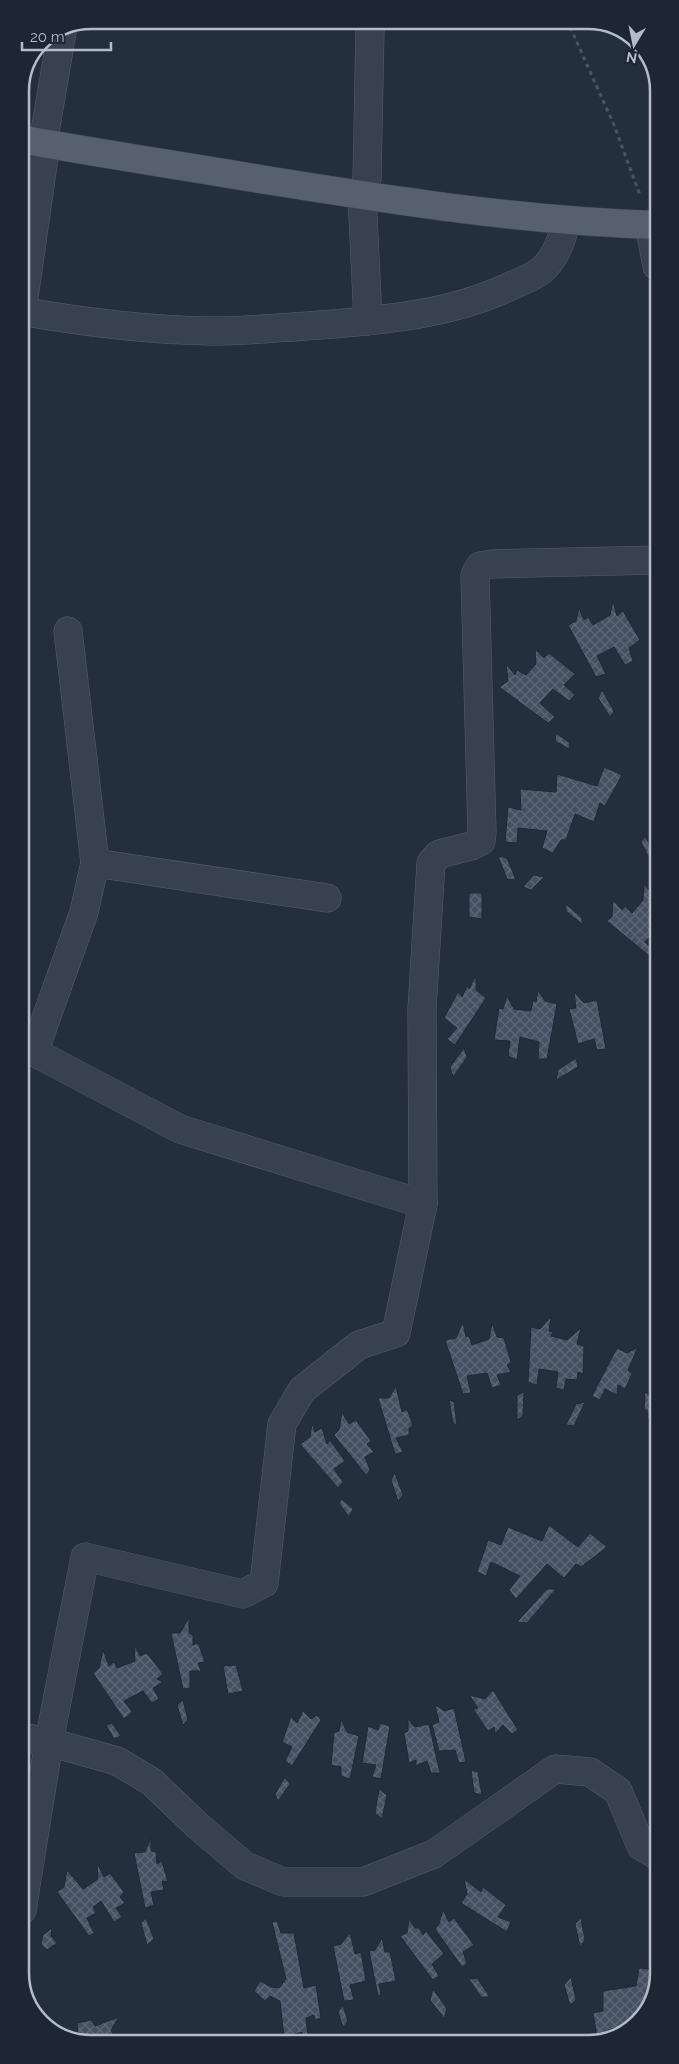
<svg xmlns="http://www.w3.org/2000/svg" width="679" height="2064" font-family="Raleway,sans-serif">
<style>
.building{fill:url(#building-cross-hatch);stroke:#1f2835}
.lines{fill:none;stroke-linecap:round;stroke-linejoin:round}
.minor-casing{stroke:#565f6c;stroke-width:29}
.major-casing{stroke:#414a57;stroke-width:29}
.path{stroke:#44595c;stroke-width:3;stroke-dasharray:4 4;stroke-linecap:butt}
.minor{stroke:#38414e;stroke-width:28}
.major{stroke:#56606e;stroke-width:28}
.rim{fill:none;stroke:#b4bcc9;stroke-width:2.5}
</style>
<defs>
<pattern id="building-cross-hatch" width="8" height="8" patternUnits="userSpaceOnUse" patternTransform="scale(1.25)"><rect width="8" height="8" fill="#455162"/><path d="M0 0l8 8M0 8l8-8" fill="none" stroke="#5d6877"/></pattern>
</defs>
<rect width="100%" height="100%" fill="#242f3e"/>
<g class="building">
<path d="M651,592H657V639Z"/>
<path d="M613,601L617,616L623,611L640,640L629,648L633,661L625,665L614,647L597,656L606,674L596,677L568,625L576,621L579,608L584,620L588,617L593,625L610,615Z"/>
<path d="M535,649L544,658L549,653L575,674L564,685L575,695L569,701L553,689L540,703L555,717L548,723L499,687L508,681L506,664L515,675L517,670L526,675L536,664Z"/>
<path d="M657,668V695L654,672Z"/>
<path d="M602,690L614,711L610,717L598,698Z"/>
<path d="M556,733L570,743L569,749L555,741Z"/>
<path d="M604,767L622,775L605,806L600,803L594,822L575,814L566,840H561L553,853L542,848L547,831L518,828L517,843L505,842L508,807L521,810L520,789L556,792L557,774L597,786Z"/>
<path d="M645,836L657,858L652,864L641,842Z"/>
<path d="M498,856L507,858L516,880L507,879Z"/>
<path d="M534,875L544,877L531,890L523,887Z"/>
<path d="M644,884L653,895L658,890V927L645,942L658,954L653,959L607,921L612,917L613,900L622,910L625,906L632,913L643,900Z"/>
<path d="M469,893H482V919L469,917Z"/>
<path d="M566,904L582,918V924L566,911Z"/>
<path d="M476,975V990L486,998L455,1045L447,1039L457,1028L444,1018L458,992L462,997L467,986L469,989Z"/>
<path d="M538,990L545,1001L557,1004L547,1059H538L539,1042L520,1037L517,1060L508,1056L510,1041L494,1040L499,1008L503,1009L507,996L514,1009L531,1011L533,1000L536,1002Z"/>
<path d="M574,992L584,1003L597,1000L606,1049L597,1050L594,1039L578,1044L569,1009L576,1008Z"/>
<path d="M464,1048L467,1057L453,1077L450,1067Z"/>
<path d="M576,1058L578,1067L556,1080L558,1070Z"/>
<path d="M653,1216L658,1217V1230L651,1228Z"/>
<path d="M551,1317L549,1331L553,1332L551,1336L567,1340L581,1328L577,1344L584,1346L583,1374L578,1372L577,1380L566,1379L564,1390L556,1388L558,1372L539,1369L537,1385L528,1382L531,1327L540,1329Z"/>
<path d="M463,1322L466,1337L469,1336L472,1345L489,1339L492,1323L497,1337L504,1338L511,1362L507,1365L511,1372L497,1375L501,1385L492,1388L487,1373L467,1376L471,1393L463,1394L445,1340L456,1338Z"/>
<path d="M638,1347L628,1370L632,1374L625,1389L618,1385L617,1395L605,1389L600,1400L592,1396L617,1348L627,1353Z"/>
<path d="M652,1366L658,1373V1419H648L647,1410H644L645,1392L651,1396Z"/>
<path d="M396,1386L402,1412L407,1409L413,1426L409,1428V1435L396,1438L403,1452L395,1454L378,1398H389Z"/>
<path d="M524,1392L523,1416L517,1420V1395Z"/>
<path d="M449,1400L454,1402L457,1425L453,1423Z"/>
<path d="M585,1402L574,1426L566,1425L576,1404Z"/>
<path d="M342,1412L349,1424L356,1420L371,1441L367,1444L374,1452L365,1457L370,1470L366,1475L334,1435L339,1430Z"/>
<path d="M312,1423L315,1432L322,1428L327,1444L330,1440L345,1461L334,1469L343,1482L338,1488L300,1444L310,1437Z"/>
<path d="M395,1473L403,1495L398,1501L391,1480Z"/>
<path d="M342,1499L353,1509L349,1517L339,1503Z"/>
<path d="M549,1525L578,1547L590,1533L607,1547L581,1567L576,1564L564,1578L547,1564L516,1599L509,1590L520,1576L491,1562L486,1576L477,1572L488,1540L501,1545L508,1527L542,1541Z"/>
<path d="M547,1589H556L527,1623L517,1622Z"/>
<path d="M189,1618V1633L193,1635V1645L198,1643L205,1662L198,1663L201,1671H190V1688L183,1689L171,1633H180Z"/>
<path d="M134,1644L140,1656L147,1653L163,1674L157,1679L163,1682L153,1688L159,1699L152,1703L143,1691L124,1701L132,1712L124,1719L93,1673L99,1668L103,1650L109,1666L114,1662L117,1668L135,1661Z"/>
<path d="M236,1665L243,1691L228,1694L223,1666Z"/>
<path d="M493,1690L518,1730L512,1734L503,1725L495,1734L494,1727L488,1731L473,1709L478,1708L469,1695L485,1699Z"/>
<path d="M183,1700L188,1720L183,1725L177,1705Z"/>
<path d="M435,1705L445,1711L454,1708L466,1762L459,1763L455,1750L439,1751L432,1725L439,1722Z"/>
<path d="M303,1711L311,1719L317,1715L321,1720L292,1766L285,1761L292,1747L282,1742L291,1717L297,1723Z"/>
<path d="M341,1719L347,1732L359,1736L350,1779L341,1776V1767L331,1765L334,1733L339,1731Z"/>
<path d="M408,1719L415,1727L429,1724L440,1773H431L427,1761L416,1766V1760L409,1763L404,1733L408,1731Z"/>
<path d="M112,1723L121,1736L114,1739L106,1725Z"/>
<path d="M380,1723L390,1726L381,1779L372,1777L376,1765L362,1763L368,1726L378,1730Z"/>
<path d="M471,1770L478,1772L482,1795L474,1793Z"/>
<path d="M285,1777L290,1784L278,1801L275,1794Z"/>
<path d="M379,1789L387,1795L382,1819L375,1813Z"/>
<path d="M151,1838V1851L156,1852L157,1864L162,1861L168,1882L162,1881L164,1890L151,1892L154,1905L145,1908L134,1853L145,1852Z"/>
<path d="M97,1863L104,1877L110,1873L124,1892L120,1897L125,1903L116,1908L122,1917L114,1922L101,1901L93,1907L96,1913L87,1918L94,1933L89,1936L57,1892L64,1887L67,1870L83,1889L98,1879Z"/>
<path d="M464,1879L481,1892L483,1887L506,1905L498,1917L511,1922L507,1932L461,1903L467,1894Z"/>
<path d="M443,1910L449,1922L454,1918L474,1945L463,1952L467,1963L462,1967L435,1929L439,1924Z"/>
<path d="M146,1918L154,1939L147,1945L141,1923Z"/>
<path d="M581,1918L585,1940L580,1947L575,1924Z"/>
<path d="M409,1919L415,1928H419L423,1935L426,1931L444,1954L432,1964L439,1976L433,1980L400,1936L407,1933Z"/>
<path d="M277,1921L281,1933H294L304,1988L316,1985L321,2018L315,2020L314,2015L306,2018L308,2037H303L302,2032L284,2037L280,2001L270,1996L265,2001L254,1991L260,1981L271,1987L279,1988L286,1979L272,1922Z"/>
<path d="M52,1928L51,1936L57,1943L47,1950L41,1944L43,1935Z"/>
<path d="M350,1933L355,1954L361,1952L366,1981L350,1985L354,2000L344,2001L333,1946L341,1944Z"/>
<path d="M382,1938L385,1952H390L396,1981L379,1984L381,1995L378,1996L369,1951L375,1950Z"/>
<path d="M639,1968L659,1970L644,2016L628,2027L622,2026L608,2030L611,2039L606,2042H598L593,2013L603,2011V1991L636,1986Z"/>
<path d="M571,1977L576,2000L570,2005L564,1985Z"/>
<path d="M477,1978L490,1997H481L469,1979Z"/>
<path d="M433,1989L447,2009L444,2018L430,2000Z"/>
<path d="M343,2006L348,2021L343,2027L338,2012Z"/>
<path d="M119,2017L111,2030L115,2039L100,2044H86L72,2038L70,2031L78,2033L77,2023L91,2020L95,2026Z"/>
</g>
<g class="lines">
<g class="minor-casing">
<g id="minor">
<path d="M367,20L370,29L367,179L362,195L368,321"/>
<path d="M649,224L657,266"/>
<path d="M20,311C83,322 145,330 209,331C250,331 292,327 334,324C391,319 451,313 504,289C516,283 534,278 544,268C557,255 562,239 566,221"/>
<path d="M22,311L43,164V143L62,32"/>
<path d="M95,863L327,898"/>
<path d="M21,1051L34,1052L180,1129L423,1204"/>
<path d="M34,1052L84,912L95,863L68,631"/>
<path d="M22,1737L49,1742L117,1761L152,1782L198,1826L245,1866L283,1882H363L434,1854L555,1769L590,1772L618,1791L641,1846L659,1857"/>
<path d="M22,1910L49,1742L85,1557L243,1594L264,1583L282,1424L302,1390L359,1345L396,1333L423,1204L422,1009L431,863L439,854L471,846L481,841L482,832L475,575L480,566L492,564L657,560"/>
</g>
</g>
<g class="major-casing">
<path id="major" d="M20,139C102,154 184,166 266,180C397,201 524,221 657,225"/>
</g>
<path class="path" d="M567,20L614,125L640,195"/>
<use href="#minor" class="minor"/>
<use href="#major" class="major"/>
</g>
<path d="M0 0H679V2064H0ZM91 29H588A62 62 0 0 1 650 91V1973A62 62 0 0 1 588 2035H91A62 62 0 0 1 29 1973V91A62 62 0 0 1 91 29Z" fill="#1d2633" fill-rule="evenodd"/>
<path class="rim" d="M91 29H588A62 62 0 0 1 650 91V1973A62 62 0 0 1 588 2035H91A62 62 0 0 1 29 1973V91A62 62 0 0 1 91 29Z"/>
<g transform="translate(634 45) rotate(190)" stroke="#1d2633" stroke-width="4" paint-order="stroke">
<path d="M0-4L9 19L0 12L-9 19Z" fill="#b4bcc9"/>
<text y="-8" font-size="14" font-weight="bold" text-anchor="middle" fill="#b4bcc9">N</text>
</g>
<path d="M22 42v8h89v-8" fill="none" stroke="#b4bcc9" stroke-width="2.5"/>
<text x="30" y="42" font-size="15" fill="#b4bcc9" stroke="#1d2633" stroke-width="4" paint-order="stroke">20 m</text>
</svg>
